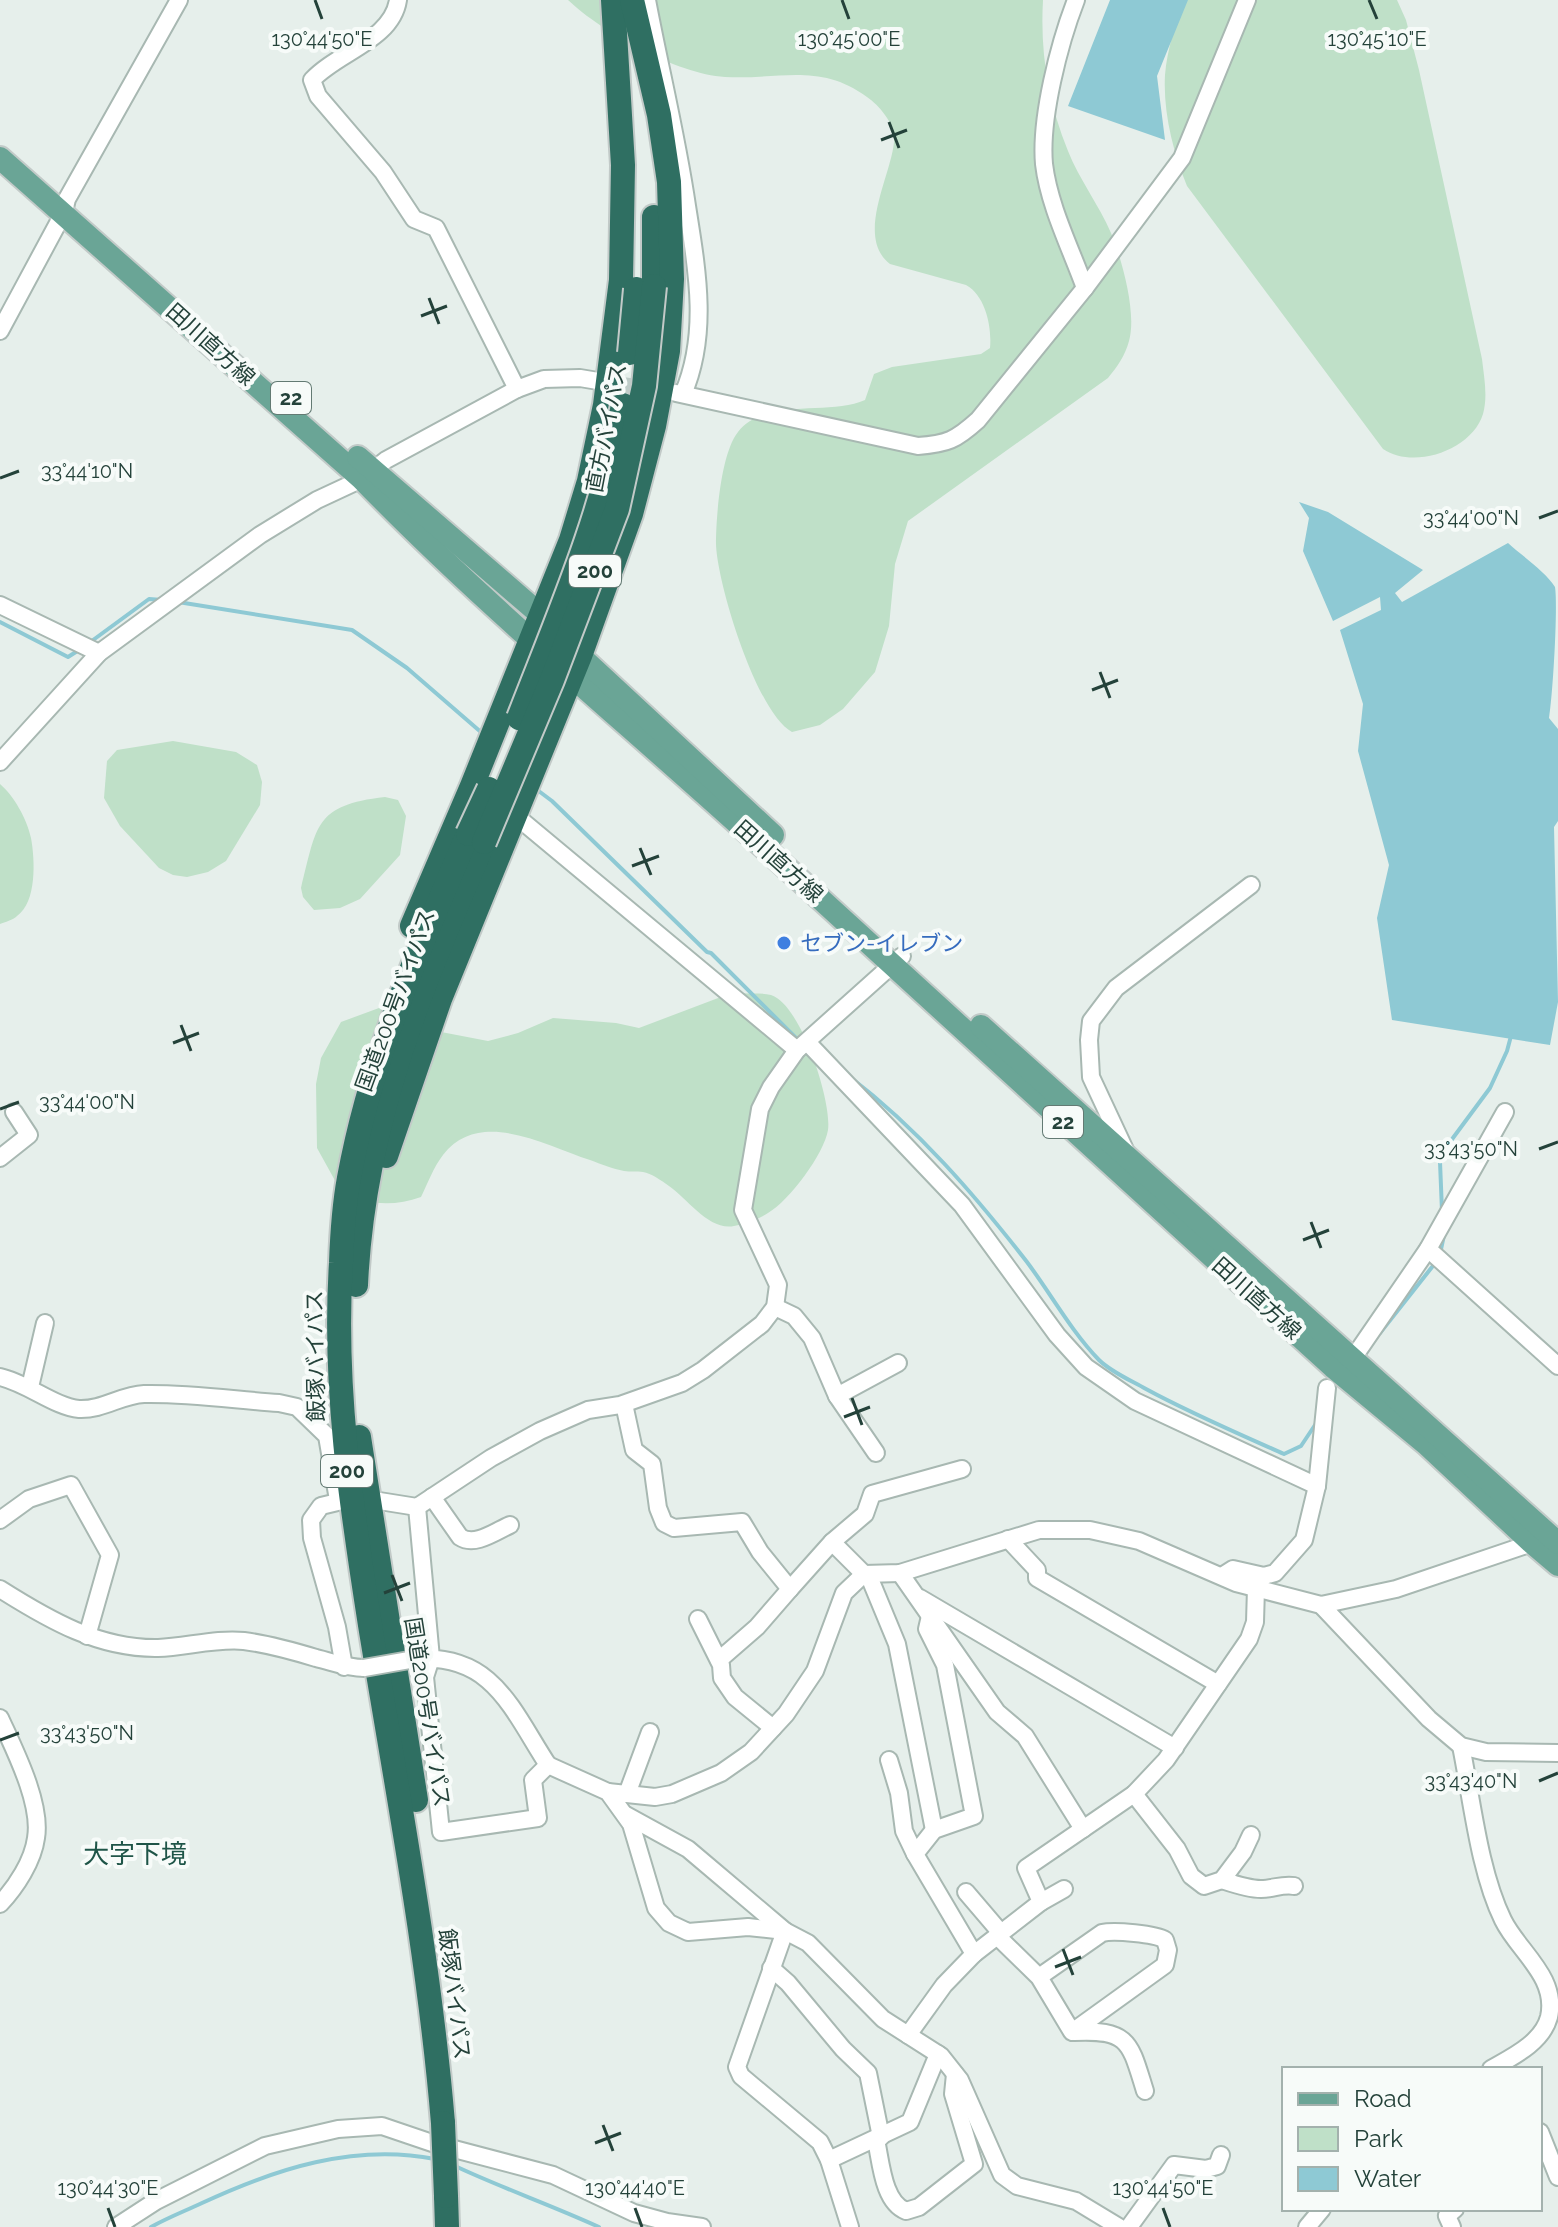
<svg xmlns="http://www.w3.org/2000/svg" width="1558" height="2227" font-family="Raleway,'Noto Sans JP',sans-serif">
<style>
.green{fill:#bfe0c8}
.water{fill:#8ec9d4}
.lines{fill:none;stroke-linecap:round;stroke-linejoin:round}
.stream{stroke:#8ec9d4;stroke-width:4}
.minor-tunnel{stroke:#bfccc8;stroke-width:16;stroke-dasharray:16 8;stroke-linecap:butt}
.minor-casing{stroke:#a8b8b2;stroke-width:20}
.major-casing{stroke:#c2cac8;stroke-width:26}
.highway-casing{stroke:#c2cac8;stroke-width:28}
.minor{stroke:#fff;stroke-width:16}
.major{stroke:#6aa596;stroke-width:22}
.highway{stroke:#2f6f62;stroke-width:24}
.minor-bridge-casing{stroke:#a8b8b2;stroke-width:20;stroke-linecap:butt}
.highway-bridge-casing{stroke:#c2cac8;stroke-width:28;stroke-linecap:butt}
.minor-bridge{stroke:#fff;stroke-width:16}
.highway-bridge{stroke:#2f6f62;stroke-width:24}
.ticks{fill:none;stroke:#24423a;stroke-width:3}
.shop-dot{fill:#3f7fe0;stroke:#f7fbf9;stroke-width:3}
.labels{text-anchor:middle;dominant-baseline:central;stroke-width:8;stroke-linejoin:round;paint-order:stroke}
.shield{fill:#f7fbf9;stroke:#637a73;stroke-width:2}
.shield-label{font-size:20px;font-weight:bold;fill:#24423a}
.street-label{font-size:22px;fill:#24423a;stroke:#f7fbf9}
.shop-label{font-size:22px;fill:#366cbe;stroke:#f7fbf9;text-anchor:start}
.quarter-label{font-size:26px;fill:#1f5548;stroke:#f7fbf9}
.ticks-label{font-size:20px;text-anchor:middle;fill:#24423a;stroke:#f7fbf9;stroke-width:8;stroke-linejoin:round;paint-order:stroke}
</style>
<rect width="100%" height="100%" fill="#e6efeb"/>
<g class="green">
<path d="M568,0H1043C1040,53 1048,102 1068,151C1079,179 1099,205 1111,233C1122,260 1137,313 1129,341C1125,356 1117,367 1108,378L908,521L895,564L889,626L875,672L843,709L820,725L792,732C757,714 717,583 716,544C716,516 721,453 738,432C765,397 830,416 865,400L874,374L892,367L981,354L990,348C992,328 986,296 966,285L890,264C855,237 891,176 894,142C896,125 880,106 867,97C820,62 778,80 725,77C677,74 603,33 568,0Z"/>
<path d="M1181,0H1397L1406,20L1419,70L1482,359C1484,377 1488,396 1483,414C1472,450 1414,470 1383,449L1187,186C1173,152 1163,112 1165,75C1167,50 1176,24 1181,0Z"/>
<path d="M173,741L236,752L257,765L262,782L260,805L226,861L208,872L187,877L173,875L159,868L120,826L104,798L107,761L117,750Z"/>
<path d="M0,784C14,796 27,819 31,838C35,860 37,902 17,916C13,920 5,922 0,924Z"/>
<path d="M385,797L398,800L406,816L400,855L360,899L340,908L314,910L303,897L301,888C317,826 314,805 385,797Z"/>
<path d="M734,992C746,995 760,992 771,995C801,1004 832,1102 828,1130C824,1154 789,1201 768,1213C759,1219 745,1224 734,1226C709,1231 688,1199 669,1186C662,1181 651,1173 643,1172C637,1171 630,1172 624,1171C613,1169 601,1164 590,1160C546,1146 480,1107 443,1155C433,1168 428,1183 421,1197C394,1207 368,1204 343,1195L317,1148L316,1084L321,1058L341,1022L379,1008L393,1006L436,1031L488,1041L518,1033L553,1018L616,1023L639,1028Z"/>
</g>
<g class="water">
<path d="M1110,0H1188L1157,76L1165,140L1068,106Z"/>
<path d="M1299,502L1328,512L1423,570L1395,593L1402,602L1508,543C1521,555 1546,572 1555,587C1558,606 1553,694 1549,718L1558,729V821L1554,827L1558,1002L1550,1045L1392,1020L1377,918L1389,865L1358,751L1363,704L1340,630L1381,610L1380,597L1333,621L1303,551L1309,518Z"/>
</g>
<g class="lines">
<g class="stream">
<path d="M178,602L352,630L407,668L482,733"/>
<path d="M0,622L68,657L79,650"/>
<path d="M89,643L149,599L162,600"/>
<path d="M536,789L552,801L707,952L711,953L800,1042"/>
<path d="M850,1077C918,1129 974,1194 1027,1262C1051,1294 1071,1331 1099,1360C1111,1372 1130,1380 1146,1389C1190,1413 1237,1433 1284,1454L1301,1446L1317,1422"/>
<path d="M1442,1211L1440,1162L1447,1146L1490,1088L1507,1051L1511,1036"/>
<path d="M1440,1254L1444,1235"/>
<path d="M1380,1333L1436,1262"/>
<path d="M455,2166C502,2188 551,2205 599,2227"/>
<path d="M151,2227C167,2218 185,2211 202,2203C275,2169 354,2143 435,2159"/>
</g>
<path class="minor-tunnel" d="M600,382L652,389"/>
<g class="minor-casing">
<g id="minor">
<path d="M398,0C392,40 338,52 312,80L318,96L383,172L414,219L436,228L517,389"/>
<path d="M647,0C660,69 677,137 687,206C697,269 709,334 683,394"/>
<path d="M1076,0C1059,44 1040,118 1044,164C1049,206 1071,249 1085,288"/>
<path d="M0,331L64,212L67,199L179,0"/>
<path d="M676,393L918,446C947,444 956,440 978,420L1085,288L1182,158L1247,0"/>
<path d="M0,605L99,653"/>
<path d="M0,762L99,653L260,535L317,500L362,479L386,460L517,389L544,379L580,378L598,381"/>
<path d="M516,816L797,1050"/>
<path d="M807,1042L962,1205L1057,1335L1086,1367L1135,1401L1317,1486"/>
<path d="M1126,1152L1091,1077L1089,1040L1091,1021L1116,988L1251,885"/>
<path d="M0,1158L29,1135L14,1112"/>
<path d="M1428,1249L1558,1366"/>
<path d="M775,1307L794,1316L812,1338L837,1396L898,1363"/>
<path d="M1347,1367L1428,1249L1505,1112"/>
<path d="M0,1377C27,1383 55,1407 79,1409C103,1410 121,1395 144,1394C189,1393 235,1400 279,1403L297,1407L327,1436L338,1500"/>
<path d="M30,1387L45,1323"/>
<path d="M837,1396L876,1453"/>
<path d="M624,1404L634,1450L652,1464L658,1508L664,1523L674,1528L742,1522L760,1552L790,1589L832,1542L864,1574"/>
<path d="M432,1497L460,1537C475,1547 496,1531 510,1525"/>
<path d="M367,1499L417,1507L491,1458L540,1431L588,1410L620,1405L682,1383L703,1370L762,1324L775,1307L778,1285L743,1210L760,1109L771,1087L797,1050L902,956"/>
<path d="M0,1520L29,1499L71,1485L110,1555L87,1636"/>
<path d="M1008,1539L1037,1570V1578L1218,1684"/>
<path d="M832,1542L865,1514L872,1494L962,1469"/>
<path d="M900,1573L997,1712L1025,1736L1083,1829"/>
<path d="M868,1574L897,1644L934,1830"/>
<path d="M1222,1576L1233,1569L1264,1576L1275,1573L1304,1540L1317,1486L1327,1388"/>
<path d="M0,1589C49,1620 99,1649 158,1648C186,1647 217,1638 244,1641C268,1644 293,1651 316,1658C333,1662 346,1668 364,1668"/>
<path d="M920,1598L1175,1748"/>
<path d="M1321,1605L1429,1719L1461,1746L1486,1752L1558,1753"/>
<path d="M930,1616L927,1629L945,1665L974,1816L934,1830L915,1854L974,1954"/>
<path d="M698,1619L721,1665L722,1678L735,1697L773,1728"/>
<path d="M415,1659C493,1653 512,1710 548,1765L533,1780L538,1818L441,1832L425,1677L431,1658L417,1507"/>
<path d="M719,1660L757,1627L790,1589"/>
<path d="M344,1667L337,1627L312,1538L311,1520L321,1506L346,1500"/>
<path d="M0,1718C14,1749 42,1803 36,1838C33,1861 16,1887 0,1904"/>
<path d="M1461,1746C1472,1800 1479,1871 1503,1920C1518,1951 1558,1977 1549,2017C1542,2043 1512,2057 1491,2069"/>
<path d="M889,1760L899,1793L904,1831L915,1854"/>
<path d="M548,1765L608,1792L631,1824L656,1908L669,1923L688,1932L748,1927L785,1931L808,1943L883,2019L941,2056L960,2080L1002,2175L1017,2186L1076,2201L1119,2227"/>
<path d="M608,1792L655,1797L672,1794L721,1773L751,1752L786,1714L815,1671L844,1593L864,1574L900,1573L1039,1530H1090L1139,1541L1236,1583L1321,1605L1396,1589L1541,1540"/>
<path d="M627,1794L650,1732"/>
<path d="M1134,1794L1177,1849L1191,1876L1204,1886L1222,1880L1243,1852L1251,1835"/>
<path d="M626,1815L688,1849L785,1931L737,2067L741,2076L820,2142L829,2160L850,2227"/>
<path d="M1222,1880C1234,1884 1248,1889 1261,1889C1273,1889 1282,1884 1294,1886"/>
<path d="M966,1892L1001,1933"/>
<path d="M1041,1902L1064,1889"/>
<path d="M997,1936L1039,1977L1072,2032L1165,1965L1168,1950L1165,1940C1156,1934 1114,1930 1102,1933L1039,1977"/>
<path d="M771,1968L788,1983L843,2049L868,2073L881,2137"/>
<path d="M1074,2032C1130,2029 1130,2043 1145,2091"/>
<path d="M908,2035L944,1985L974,1954L1041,1902L1026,1868L1134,1794L1166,1760L1249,1639L1255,1622L1256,1588"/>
<path d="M1540,2132L1558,2177"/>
<path d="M876,2140C881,2162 883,2202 906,2211L919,2207L974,2164L953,2094L955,2074"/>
<path d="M829,2160L910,2122L938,2054"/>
<path d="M116,2227L156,2201L265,2146L338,2129L382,2126L435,2144L553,2175L634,2213L667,2222L702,2227"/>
<path d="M1129,2227L1174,2165L1206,2169L1217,2166L1221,2155"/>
<path d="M1307,2227L1322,2209"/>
<path d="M1452,2227L1447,2216L1455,2209"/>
</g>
</g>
<g class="major-casing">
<g id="major">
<path d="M0,158L362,479C483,604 618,715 747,832C943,1010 1137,1190 1333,1367L1426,1444L1531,1542L1558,1565"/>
<path d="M358,457L542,616L580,656L773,835"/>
<path d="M981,1026L1558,1543"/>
</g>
</g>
<g class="highway-casing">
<g id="highway">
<path d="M654,286V217"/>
<path d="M412,926L472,786L571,540L589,481L605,405L621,280L623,165L613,0"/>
<path d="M386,1156L440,999L580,656L631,514L654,426L668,351L672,279L669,182L659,115L632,0"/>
<path d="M356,1285C363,1124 421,987 484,842"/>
<path d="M359,1437L416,1800"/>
<path d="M443,2123C429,1956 397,1791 370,1625C351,1504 333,1386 341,1263C342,1235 344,1205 349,1178C371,1057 420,946 468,834"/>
<path d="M446,2196L447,2227"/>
</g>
</g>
<use href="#minor" class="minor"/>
<use href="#major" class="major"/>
<use href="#highway" class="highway"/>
<g class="minor-bridge-casing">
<path id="minor-bridge" d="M364,1668L415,1659"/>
</g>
<g class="highway-bridge-casing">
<g id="highway-bridge">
<path d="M630,353L636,289"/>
<path d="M519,718C559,615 603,515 623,405"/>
<path d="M468,834L489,789"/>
<path d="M484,842L552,680L617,509L644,386L654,286"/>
<path d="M443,2123L446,2196"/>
</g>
</g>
<use href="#minor-bridge" class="minor-bridge"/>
<use href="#highway-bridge" class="highway-bridge"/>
</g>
<path class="ticks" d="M315,0L322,19M842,0L849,19M1369,0L1377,19M889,122L899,148M881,140L907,130M429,298L439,324M421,316L447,306M0,478L19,471M1539,518L1558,511M1100,672L1110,698M1092,690L1118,680M640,848L651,875M632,866L659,856M181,1025L191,1051M173,1043L199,1033M0,1109L19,1102M1539,1149L1558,1142M1311,1222L1321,1248M1303,1240L1329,1230M852,1398L862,1425M844,1417L870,1407M392,1575L402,1601M384,1593L410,1583M0,1740L19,1733M1539,1781L1558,1773M1063,1949L1073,1975M1055,1967L1081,1957M603,2125L613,2151M595,2143L621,2133M108,2208L115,2227M635,2208L642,2227M1163,2208L1170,2227"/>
<circle class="shop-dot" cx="784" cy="943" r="8"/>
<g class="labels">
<g class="shield">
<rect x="271" y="382" width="40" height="32" rx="6"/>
<rect x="569" y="555" width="52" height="32" rx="6"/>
<rect x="1043" y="1106" width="40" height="32" rx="6"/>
<rect x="321" y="1455" width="52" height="32" rx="6"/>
</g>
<g class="shield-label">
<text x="291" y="398">22</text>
<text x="595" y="571">200</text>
<text x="1063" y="1122">22</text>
<text x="347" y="1471">200</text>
</g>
<g class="street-label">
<text transform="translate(211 344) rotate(42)">田川直方線</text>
<text transform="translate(606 428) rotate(-79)">直方バイパス</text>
<text transform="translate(779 861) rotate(42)">田川直方線</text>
<text transform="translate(395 1000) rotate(-70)">国道200号バイパス</text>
<text transform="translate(1257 1298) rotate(42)">田川直方線</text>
<text transform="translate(315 1356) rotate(-91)">飯塚バイパス</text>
<text transform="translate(428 1712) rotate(81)">国道200号バイパス</text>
<text transform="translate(455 1994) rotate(83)">飯塚バイパス</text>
</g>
<g class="shop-label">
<text x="800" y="943">セブン-イレブン</text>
</g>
<g class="quarter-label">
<text x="135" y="1854">大字下境</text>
</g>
</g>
<g class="ticks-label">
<text x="322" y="46">130°44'50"E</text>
<text x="849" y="46">130°45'00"E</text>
<text x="1377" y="46">130°45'10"E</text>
<text x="87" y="478">33°44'10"N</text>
<text x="1471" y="525">33°44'00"N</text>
<text x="87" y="1109">33°44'00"N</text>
<text x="1471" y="1156">33°43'50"N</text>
<text x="87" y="1740">33°43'50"N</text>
<text x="1471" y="1788">33°43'40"N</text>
<text x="108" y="2195">130°44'30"E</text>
<text x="635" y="2195">130°44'40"E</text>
<text x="1163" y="2195">130°44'50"E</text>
</g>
<rect x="1282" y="2067" width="260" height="144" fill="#f7fbf9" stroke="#a3b1ad" stroke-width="2"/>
<rect x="1298" y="2093" width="40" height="12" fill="#6aa596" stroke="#a3b1ad" stroke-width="2"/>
<text x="1354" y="2107" font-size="24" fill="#24423a">Road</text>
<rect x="1298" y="2127" width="40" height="24" fill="#bfe0c8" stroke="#a3b1ad" stroke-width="2"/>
<text x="1354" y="2147" font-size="24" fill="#24423a">Park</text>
<rect x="1298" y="2167" width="40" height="24" fill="#8ec9d4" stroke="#a3b1ad" stroke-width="2"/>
<text x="1354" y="2187" font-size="24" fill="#24423a">Water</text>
</svg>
